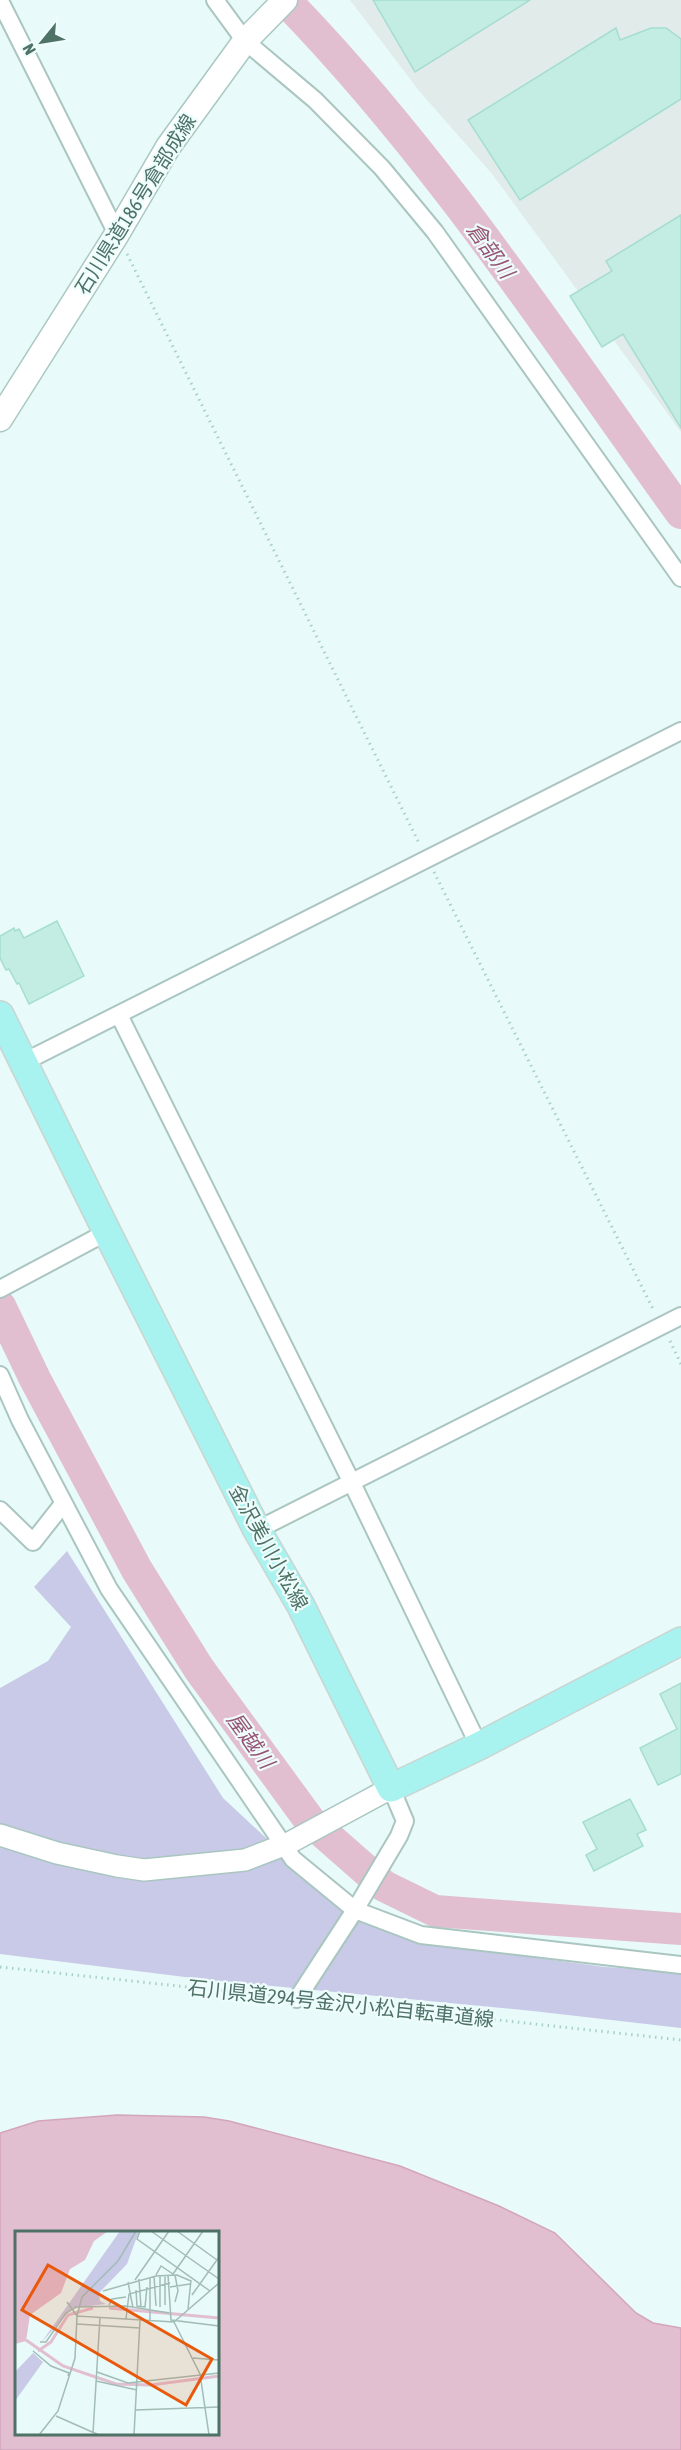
<svg xmlns="http://www.w3.org/2000/svg" width="681" height="2450" font-family="'Asap Condensed','Noto Sans JP',sans-serif">
<style>
.industrial{fill:#e1ebe9}
.green{fill:#c8cae7}
.water{fill:#e2bed1;stroke:#d3a6bd;stroke-width:1.5;fill-rule:evenodd}
.lines{fill:none;stroke-linecap:round;stroke-linejoin:round}
.river{stroke:#e2bed1;stroke-width:32}
.building{fill:#c3ede2;stroke:#a5dece;stroke-width:1.5}
.minor-casing{stroke:#aac6c0;stroke-width:20}
.tertiary-casing{stroke:#aac6c0;stroke-width:24}
.secondary-casing{stroke:#a9c9c1;stroke-width:27}
.primary-casing{stroke:#cad5d1;stroke-width:30}
.path{stroke:#a6d2c6;stroke-width:3;stroke-dasharray:1.5 4.5;stroke-linecap:butt}
.minor{stroke:#fff;stroke-width:16}
.tertiary{stroke:#fff;stroke-width:21}
.secondary{stroke:#fff;stroke-width:24}
.primary{stroke:#a8f2ef;stroke-width:27}
.labels{text-anchor:middle;dominant-baseline:central;stroke-width:4.5;stroke-linejoin:round;paint-order:stroke}
.street-label{font-size:20px;fill:#4f7267;stroke:#eefdfc}
.water-label{font-size:21px;font-style:italic;fill:#975576;stroke:#eefdfc}
.inset-river{fill:none;stroke:#e2bed1;stroke-width:3}
.inset-road{fill:none;stroke:#a2bcb6;stroke-width:1.5}
.view{fill:#e8590c;fill-opacity:0.15;stroke:#e8590c;stroke-width:3}
.inset-edge{fill:none;stroke:#4f7267;stroke-width:3}
</style>
<rect width="100%" height="100%" fill="#e8faf9"/>
<path class="industrial" d="M350,0H681V432L493,175L420,92Z"/>
<path class="green" d="M67,1551L223,1798L336,1903L419,1942L605,1967L681,1972V2028L533,2011L209,1980L0,1954V1688L48,1661L71,1627L34,1587Z"/>
<path class="water" d="M117,2115L204,2117L229,2121L400,2166L499,2206L555,2233L636,2313L653,2323L681,2328V2450H0V2133L38,2121ZM16,2232H218V2434H16Z"/>
<g class="lines">
<g class="river">
<path d="M285,0C436,155 555,338 681,513"/>
<path d="M0,1306L35,1379L137,1570L199,1669L310,1821L384,1886L435,1911L681,1929"/>
</g>
</g>
<g class="building">
<path d="M373,0H530L415,72Z"/>
<path d="M616,28L620,40L651,28H666L681,39V99L520,200L468,120Z"/>
<path d="M681,215V428L623,334L602,347L570,296L612,271L606,261Z"/>
<path d="M57,921L84,976L29,1004L19,983L17,984L9,969L6,970L0,958V936L14,928L15,931L19,929L24,938Z"/>
<path d="M681,1683V1774L658,1785L640,1748L677,1729L660,1694Z"/>
<path d="M630,1799L646,1830L637,1834L643,1846L594,1871L586,1855L597,1849L583,1822Z"/>
</g>
<g class="lines">
<g class="minor-casing">
<g id="minor">
<path d="M215,0L245,41L315,100L382,168L435,232L681,578"/>
<path d="M0,1L117,234"/>
<path d="M119,1015L352,1483L479,1746"/>
<path d="M24,1062L681,731"/>
<path d="M0,1289L107,1232"/>
<path d="M0,1375L20,1420L109,1589L293,1859L355,1910L421,1935L681,1965"/>
<path d="M0,1510L33,1542L63,1504"/>
<path d="M257,1530L681,1316"/>
<path d="M297,1999L355,1910L399,1836L405,1821L391,1788"/>
</g>
</g>
<g class="tertiary-casing">
<path id="tertiary" d="M0,1835L57,1853L117,1866L144,1870L245,1860L289,1843L391,1788"/>
</g>
<g class="secondary-casing">
<path id="secondary" d="M0,419L117,234L168,147L245,41L285,0"/>
</g>
<g class="primary-casing">
<path id="primary" d="M0,1015L107,1232L257,1530L301,1606L391,1788L479,1746L681,1641"/>
</g>
<g class="path">
<path d="M127,254L420,845"/>
<path d="M434,872L654,1311"/>
<path d="M670,1341L681,1364"/>
<path d="M0,1967L282,1997"/>
<path d="M315,2000L681,2040"/>
</g>
<use href="#minor" class="minor"/>
<use href="#tertiary" class="tertiary"/>
<use href="#secondary" class="secondary"/>
<use href="#primary" class="primary"/>
</g>
<g class="labels">
<g class="street-label">
<text transform="translate(135 204) rotate(-58)">石川県道186号倉部成線</text>
<text transform="translate(269 1547) rotate(61)">金沢美川小松線</text>
<text transform="translate(341 2003) rotate(6)">石川県道294号金沢小松自転車道線</text>
</g>
<g class="water-label">
<text transform="translate(491 250) rotate(54)">倉部川</text>
<text transform="translate(251 1740) rotate(54)">屋越川</text>
</g>
</g>
<g transform="translate(15 2231)">
<rect width="204" height="204" fill="#e8faf9"/>
<path d="M105,0H124L112,33L84,62L85,70L91,73L57,77L26,112ZM18,122L28,131L0,170V141Z" fill="#c8cae7"/>
<path d="M0,0H93L79,10L70,29L55,38L46,62L15,84L11,110L0,113Z" fill="#e2bed1"/>
<path class="inset-river" d="M94,77L204,87M11,109L48,135L101,153L136,154L204,145M23,120L36,111L53,84L78,77"/>
<path class="inset-road" d="M125,0L122,8L195,60M136,0L204,48M162,0L202,29M158,43L188,0M141,44L146,35L158,43M150,44V74M153,44L156,89L204,95M139,45L141,75M124,48L126,76M120,49L154,0M113,51L118,77M155,56L175,53M121,59L122,75L130,76L132,56M88,60L141,45L162,44L176,50M177,64L204,26M52,71L62,85L67,66L103,30L121,0M160,71L163,60L160,44M94,74L97,68L111,66M145,76V44M173,78L176,49M111,88L114,63L155,52M135,89V46M159,91L185,143L194,204M159,91L204,52M62,93L125,97M204,95V68M25,111H31L51,82L61,76L111,75L154,82M18,120L36,135L54,142L53,145M178,127L204,129M82,141L113,152L204,142M81,150L122,159M120,179L204,176M41,185L84,204M78,202L85,86M24,204L43,180L60,127L62,85L159,91M119,204L125,89M134,204H170"/>
<path class="view" d="M33,34L197,128L171,174L7,79Z"/>
<rect width="204" height="204" class="inset-edge"/>
</g>
<g transform="translate(42 42) rotate(240)" stroke="#eefdfc" stroke-width="4.5" paint-order="stroke">
<path d="M0-4.5L10 22L0 15L-10 22Z" fill="#4f7267"/>
<text y="-9" font-size="16" font-weight="bold" text-anchor="middle" fill="#4f7267">N</text>
</g>
</svg>
